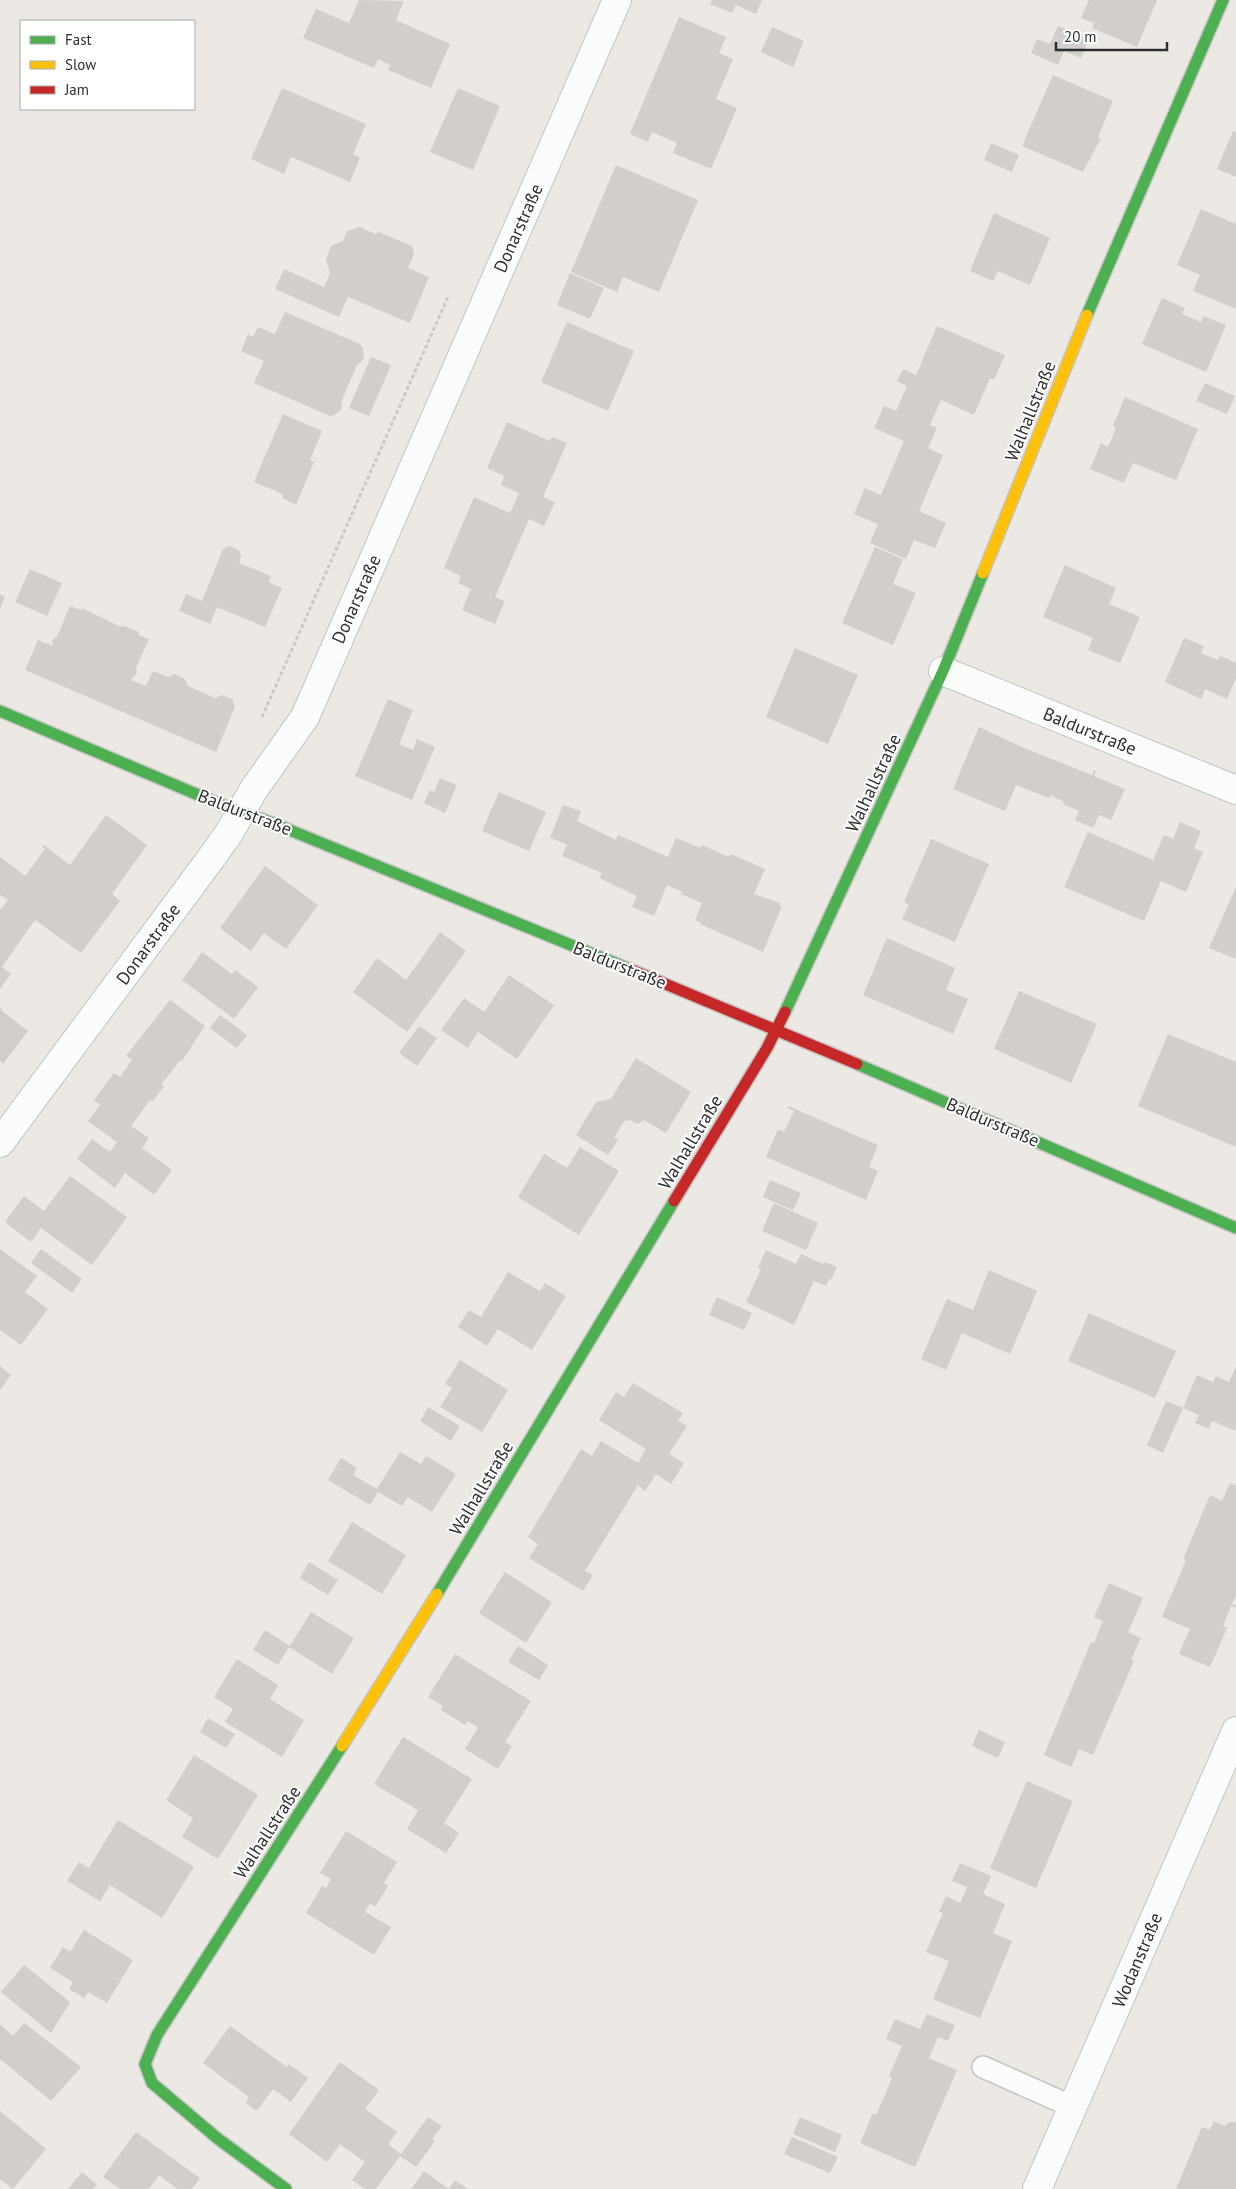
<svg xmlns="http://www.w3.org/2000/svg" width="1236" height="2189" font-family="'PT Sans',sans-serif">
<style>
.building{fill:#d1cecb}
.lines{fill:none;stroke-linecap:round;stroke-linejoin:round}
.lane-casing{stroke:#c5c4c5;stroke-width:24}
.street-casing{stroke:#c5c4c5;stroke-width:30}
.fast-casing{stroke:#c5c4c5;stroke-width:14}
.slow-casing{stroke:#c5c4c5;stroke-width:14}
.jam-casing{stroke:#c5c4c5;stroke-width:14}
.path{stroke:#c9c9c8;stroke-width:3;stroke-dasharray:4 2.5;stroke-linecap:butt}
.lane{stroke:#fcfcfb;stroke-width:21}
.street{stroke:#fcfcfb;stroke-width:28}
.fast{stroke:#4caf50;stroke-width:11}
.slow{stroke:#ffc107;stroke-width:11}
.jam{stroke:#c62828;stroke-width:11}
.labels{text-anchor:middle;dominant-baseline:central;stroke-width:4;stroke-linejoin:round;paint-order:stroke}
.street-label{font-size:18px;fill:#2e2e2e;stroke:#fff}
</style>
<rect width="100%" height="100%" fill="#ece8e4"/>
<g class="building">
<path d="M359,0L404,1L396,20L450,44L431,88L388,70L390,65L378,59L374,68L303,38L316,9L349,23Z"/>
<path d="M712,0H762L756,14L736,5L732,13L710,4Z"/>
<path d="M1089,0H1157L1137,47L1092,28L1094,23L1081,18Z"/>
<path d="M679,17L726,37L719,53L733,59L716,99L737,108L711,169L673,153L677,143L652,132L648,142L630,134Z"/>
<path d="M1058,26L1089,39L1081,58L1064,51L1058,65L1031,53L1037,39L1050,44Z"/>
<path d="M772,27L804,41L793,67L761,52Z"/>
<path d="M1053,75L1113,101L1098,137L1101,138L1083,172L1022,146Z"/>
<path d="M282,88L366,124L353,154L360,158L350,182L291,157L284,174L251,159Z"/>
<path d="M458,88L500,106L473,170L430,152Z"/>
<path d="M1233,131L1236,132V177L1217,169Z"/>
<path d="M991,143L1019,155L1012,172L984,160Z"/>
<path d="M616,165L698,200L659,292L623,277L617,292L571,272Z"/>
<path d="M1201,209L1236,224V309L1193,291L1200,275L1177,265Z"/>
<path d="M994,213L1050,238L1030,285L998,271L993,281L970,271Z"/>
<path d="M360,227L375,234L379,232L412,246L414,254L408,268L429,277L410,323L348,297L339,317L275,289L284,269L324,287L330,273L326,259L331,246L343,241L347,231Z"/>
<path d="M570,273L604,288L590,319L557,305Z"/>
<path d="M1162,298L1185,308L1182,314L1201,322L1203,316L1226,325L1206,372L1142,344Z"/>
<path d="M285,312L360,344L363,349L364,359L357,365L342,400L341,410L334,415L330,416L254,383L264,361L241,351L248,334L253,337L258,327L275,334Z"/>
<path d="M567,322L634,351L608,411L541,382Z"/>
<path d="M937,326L1005,355L994,380L990,378L974,415L941,400L930,425L937,428L928,448L943,455L919,511L946,523L935,548L914,540L906,559L870,543L878,524L854,514L865,488L881,495L904,441L874,428L884,406L896,411L907,386L897,381L903,369L916,375Z"/>
<path d="M371,357L391,365L369,416L349,408Z"/>
<path d="M1205,383L1235,396L1227,414L1196,401Z"/>
<path d="M1125,397L1198,429L1176,480L1133,463L1124,483L1090,469L1101,443L1108,447L1116,428L1113,426Z"/>
<path d="M283,414L322,431L310,460L314,462L296,505L282,498L283,495L276,491L254,482Z"/>
<path d="M507,422L550,441L552,437L567,443L543,497L555,502L544,526L529,519L495,597L505,601L495,624L462,610L471,589L458,583L461,576L444,568L474,497L510,513L511,511L519,493L501,485L504,476L487,468Z"/>
<path d="M229,546L239,550L241,557L239,563L271,576L268,582L282,588L265,627L217,607L210,624L179,611L186,594L202,601L223,549Z"/>
<path d="M875,547L903,559L893,584L916,593L893,645L842,623Z"/>
<path d="M1065,565L1116,588L1109,604L1140,617L1120,663L1088,650L1093,638L1043,617Z"/>
<path d="M30,569L62,583L47,616L15,602Z"/>
<path d="M0,594L5,597L0,609Z"/>
<path d="M70,606L81,610L82,608L121,627L122,625L139,632L138,635L149,639L136,668L137,673L131,680L146,686L153,671L168,677L175,674L185,679L188,686L215,698L222,695L232,699L235,707L216,752L25,670L38,640L53,646L52,640L57,637Z"/>
<path d="M1184,638L1204,646L1201,653L1218,660L1220,656L1236,663V678L1227,699L1205,689L1201,699L1165,682Z"/>
<path d="M795,648L858,675L828,744L766,717Z"/>
<path d="M388,699L413,710L399,744L413,750L417,739L435,747L412,800L355,776Z"/>
<path d="M979,727L1024,748L1092,775L1094,770L1096,771L1094,776L1125,789L1111,820L1099,815L1093,828L1075,820L1079,811L1063,804L1064,802L1050,795L1049,798L1016,785L1005,811L953,789Z"/>
<path d="M440,778L457,785L445,813L424,803L430,790L434,792Z"/>
<path d="M499,792L546,812L529,851L482,831Z"/>
<path d="M563,805L581,811L577,821L616,840L618,835L668,857L676,838L700,848L702,845L729,857L731,854L765,869L754,894L780,903L779,905L782,906L763,952L700,924L701,923L695,920L702,903L681,894L682,892L667,885L654,916L632,907L637,896L599,878L602,873L562,856L567,844L550,838Z"/>
<path d="M106,815L147,845L112,894L120,901L81,953L35,920L2,967L11,974L0,989V910L8,900L0,895V857L25,876L45,849L42,847L44,845L70,865Z"/>
<path d="M1180,822L1201,831L1194,848L1203,852L1186,892L1161,881L1144,921L1064,887L1088,832L1153,860L1164,835L1173,839Z"/>
<path d="M931,839L989,864L955,942L902,919L909,905L904,902Z"/>
<path d="M265,866L318,905L286,949L264,933L251,951L220,928Z"/>
<path d="M1236,887V959L1209,948Z"/>
<path d="M440,932L466,951L407,1032L353,992L377,958L406,980Z"/>
<path d="M887,938L955,968L946,990L968,999L953,1034L863,995Z"/>
<path d="M202,952L232,974L235,970L258,987L234,1019L182,980Z"/>
<path d="M509,975L554,1005L517,1059L478,1032L468,1048L441,1030L464,998L484,1012Z"/>
<path d="M1019,991L1097,1024L1071,1083L994,1049Z"/>
<path d="M170,1000L205,1026L182,1061L180,1060L161,1085L164,1086L153,1101L150,1100L131,1126L149,1138L142,1148L172,1170L154,1195L125,1173L115,1188L77,1159L92,1139L110,1152L117,1142L88,1121L100,1105L94,1100L114,1073L120,1077L132,1060L126,1056Z"/>
<path d="M0,1007L2,1008L1,1010L28,1031L3,1064L0,1061Z"/>
<path d="M220,1015L247,1035L237,1048L210,1028Z"/>
<path d="M419,1026L437,1038L417,1066L399,1053Z"/>
<path d="M1168,1034L1236,1062V1147L1138,1106Z"/>
<path d="M636,1058L691,1092L666,1133L644,1120L637,1124L630,1120L624,1121L614,1138L618,1140L608,1155L576,1135L596,1102L611,1099Z"/>
<path d="M788,1106L878,1145L869,1167L878,1171L866,1200L766,1157L778,1129L784,1132L794,1111L787,1108Z"/>
<path d="M580,1147L619,1171L579,1235L518,1197L544,1154L567,1168Z"/>
<path d="M70,1176L127,1217L92,1265L41,1228L31,1242L5,1222L24,1196L44,1211Z"/>
<path d="M770,1180L801,1193L793,1210L763,1197Z"/>
<path d="M774,1203L818,1223L806,1250L762,1231Z"/>
<path d="M0,1249L37,1276L25,1292L48,1309L21,1345L0,1330Z"/>
<path d="M41,1249L82,1279L72,1293L31,1263Z"/>
<path d="M766,1250L796,1264L801,1254L823,1264L825,1262L837,1267L831,1280L829,1279L826,1286L814,1281L794,1325L746,1302L761,1269L758,1268Z"/>
<path d="M989,1270L1037,1291L1010,1354L962,1333L946,1370L921,1359L947,1299L973,1310Z"/>
<path d="M508,1272L540,1291L545,1283L566,1296L532,1350L498,1329L487,1346L458,1327L469,1310L481,1317Z"/>
<path d="M717,1297L752,1313L744,1330L709,1315Z"/>
<path d="M1089,1313L1176,1351L1155,1398L1068,1361Z"/>
<path d="M460,1360L508,1390L482,1432L440,1407L452,1388L445,1384Z"/>
<path d="M0,1366L11,1375L0,1390Z"/>
<path d="M1236,1366V1431L1212,1421L1209,1429L1195,1423L1199,1415L1183,1408L1197,1375L1213,1382L1216,1376L1229,1382Z"/>
<path d="M633,1383L683,1413L678,1421L687,1426L669,1454L684,1463L671,1484L656,1474L645,1491L638,1485L585,1571L593,1575L583,1591L529,1558L538,1544L528,1537L581,1449L592,1456L601,1441L638,1463L646,1449L599,1420L616,1392L624,1397Z"/>
<path d="M1166,1401L1183,1408L1163,1453L1147,1445Z"/>
<path d="M428,1407L460,1426L451,1441L420,1421Z"/>
<path d="M400,1452L421,1464L426,1456L456,1474L432,1512L408,1497L402,1506L378,1492L370,1505L328,1480L341,1458L357,1468L353,1475L377,1489Z"/>
<path d="M1230,1483L1236,1486V1596L1232,1604L1236,1606L1235,1608L1231,1606L1223,1626L1227,1628L1210,1667L1179,1654L1190,1629L1162,1617L1186,1560L1183,1559L1210,1495L1222,1501Z"/>
<path d="M352,1522L406,1555L382,1594L328,1561Z"/>
<path d="M309,1562L338,1580L328,1595L300,1578Z"/>
<path d="M505,1572L552,1602L526,1643L479,1613Z"/>
<path d="M1109,1583L1143,1598L1128,1632L1141,1638L1131,1660L1134,1661L1093,1755L1079,1749L1071,1767L1044,1755L1091,1642L1094,1643L1103,1621L1094,1617Z"/>
<path d="M311,1612L354,1638L332,1674L289,1647L278,1665L253,1650L265,1630L290,1646Z"/>
<path d="M518,1646L548,1665L539,1680L508,1662Z"/>
<path d="M455,1654L531,1701L505,1742L512,1746L498,1769L465,1749L478,1728L468,1721L465,1725L441,1710L443,1706L428,1697Z"/>
<path d="M237,1659L278,1685L270,1699L304,1720L282,1757L225,1722L233,1709L214,1697Z"/>
<path d="M208,1718L235,1734L226,1748L200,1732Z"/>
<path d="M979,1730L1005,1742L998,1758L972,1746Z"/>
<path d="M403,1737L472,1779L444,1823L459,1833L446,1853L407,1829L418,1810L374,1784Z"/>
<path d="M194,1755L258,1795L218,1859L182,1837L193,1818L166,1800Z"/>
<path d="M1027,1781L1073,1801L1036,1888L990,1868Z"/>
<path d="M118,1820L194,1867L162,1918L110,1885L100,1901L67,1881L79,1862L89,1868Z"/>
<path d="M346,1831L397,1862L384,1883L388,1886L375,1907L370,1903L365,1912L391,1927L374,1955L306,1913L322,1886L326,1888L331,1879L320,1873Z"/>
<path d="M960,1863L991,1876L983,1894L1005,1904L993,1933L1012,1941L980,2018L933,1999L949,1961L926,1952L943,1913L939,1912L946,1896L960,1903L967,1887L952,1881Z"/>
<path d="M84,1930L133,1960L107,2003L88,1992L84,1998L69,1989L73,1982L50,1968L63,1947L70,1952Z"/>
<path d="M24,1965L70,2002L51,2033L1,1992Z"/>
<path d="M927,2014L955,2025L948,2041L938,2037L929,2058L957,2070L915,2167L860,2143L873,2113L876,2115L885,2095L892,2078L889,2076L902,2046L886,2039L895,2019L920,2029Z"/>
<path d="M24,2023L81,2067L51,2101L0,2059V2024L13,2036Z"/>
<path d="M230,2026L287,2067L289,2064L308,2078L291,2102L273,2089L257,2111L246,2103L249,2097L203,2063Z"/>
<path d="M340,2062L379,2090L365,2109L397,2132L388,2144L401,2154L428,2117L442,2126L432,2139L435,2141L416,2167L400,2156L376,2189H365L352,2180L365,2162L340,2144L327,2162L289,2134Z"/>
<path d="M0,2111L46,2149L13,2189L0,2179Z"/>
<path d="M800,2117L842,2135L835,2152L793,2134Z"/>
<path d="M1214,2121L1225,2126L1229,2122H1236V2189H1176L1202,2127L1210,2130Z"/>
<path d="M136,2132L200,2178L192,2189H177L159,2175L149,2189H120L103,2177Z"/>
<path d="M792,2137L838,2157L830,2173L784,2154Z"/>
<path d="M424,2171L449,2189L455,2180L468,2189H411Z"/>
<path d="M82,2172L97,2185L93,2189H68Z"/>
</g>
<g class="lines">
<g class="lane-casing">
<path id="lane" d="M983,2067L1073,2107"/>
</g>
<g class="street-casing">
<g id="street">
<path d="M943,671L1236,790"/>
<path d="M0,1143L209,861L229,833L254,789L305,717L617,0"/>
<path d="M1037,2189L1236,1731"/>
</g>
</g>
<g class="fast-casing">
<g id="fast">
<path d="M1087,315L1223,0"/>
<path d="M0,711L222,805L270,822L632,970"/>
<path d="M785,1012L943,671L983,573"/>
<path d="M857,1064L1236,1228"/>
<path d="M437,1594L674,1201"/>
<path d="M286,2189L217,2138L152,2083L145,2064L157,2035L342,1746"/>
</g>
</g>
<g class="slow-casing">
<g id="slow">
<path d="M983,573L1087,315"/>
<path d="M342,1746L437,1594"/>
</g>
</g>
<g class="jam-casing">
<g id="jam">
<path d="M632,970L857,1064"/>
<path d="M674,1201L767,1048L785,1012"/>
</g>
</g>
<path class="path" d="M262,717L448,297"/>
<use href="#lane" class="lane"/>
<use href="#street" class="street"/>
<use href="#fast" class="fast"/>
<use href="#slow" class="slow"/>
<use href="#jam" class="jam"/>
</g>
<g class="labels">
<g class="street-label">
<text transform="translate(518 228) rotate(-66)">Donarstraße</text>
<text transform="translate(1030 411) rotate(-68)">Walhallstraße</text>
<text transform="translate(356 599) rotate(-66)">Donarstraße</text>
<text transform="translate(1090 731) rotate(22)">Baldurstraße</text>
<text transform="translate(873 783) rotate(-65)">Walhallstraße</text>
<text transform="translate(245 812) rotate(21)">Baldurstraße</text>
<text transform="translate(148 944) rotate(-54)">Donarstraße</text>
<text transform="translate(620 965) rotate(22)">Baldurstraße</text>
<text transform="translate(993 1122) rotate(23)">Baldurstraße</text>
<text transform="translate(690 1142) rotate(-59)">Walhallstraße</text>
<text transform="translate(481 1488) rotate(-59)">Walhallstraße</text>
<text transform="translate(267 1832) rotate(-57)">Walhallstraße</text>
<text transform="translate(1137 1960) rotate(-67)">Wodanstraße</text>
</g>
</g>
<rect x="20" y="20" width="175" height="90" fill="#ffffff" stroke="#ababab"/>
<rect x="30" y="36" width="25" height="8" fill="#4caf50" stroke="#ababab"/>
<text x="65" y="45" font-size="15" fill="#2e2e2e">Fast</text>
<rect x="30" y="61" width="25" height="8" fill="#ffc107" stroke="#ababab"/>
<text x="65" y="70" font-size="15" fill="#2e2e2e">Slow</text>
<rect x="30" y="86" width="25" height="8" fill="#c62828" stroke="#ababab"/>
<text x="65" y="95" font-size="15" fill="#2e2e2e">Jam</text>
<path d="M1056 42v8h111v-8" fill="none" stroke="#2e2e2e" stroke-width="2.5"/>
<text x="1064" y="42" font-size="15" fill="#2e2e2e" stroke="#ffffff" stroke-width="4" paint-order="stroke">20 m</text>
</svg>
